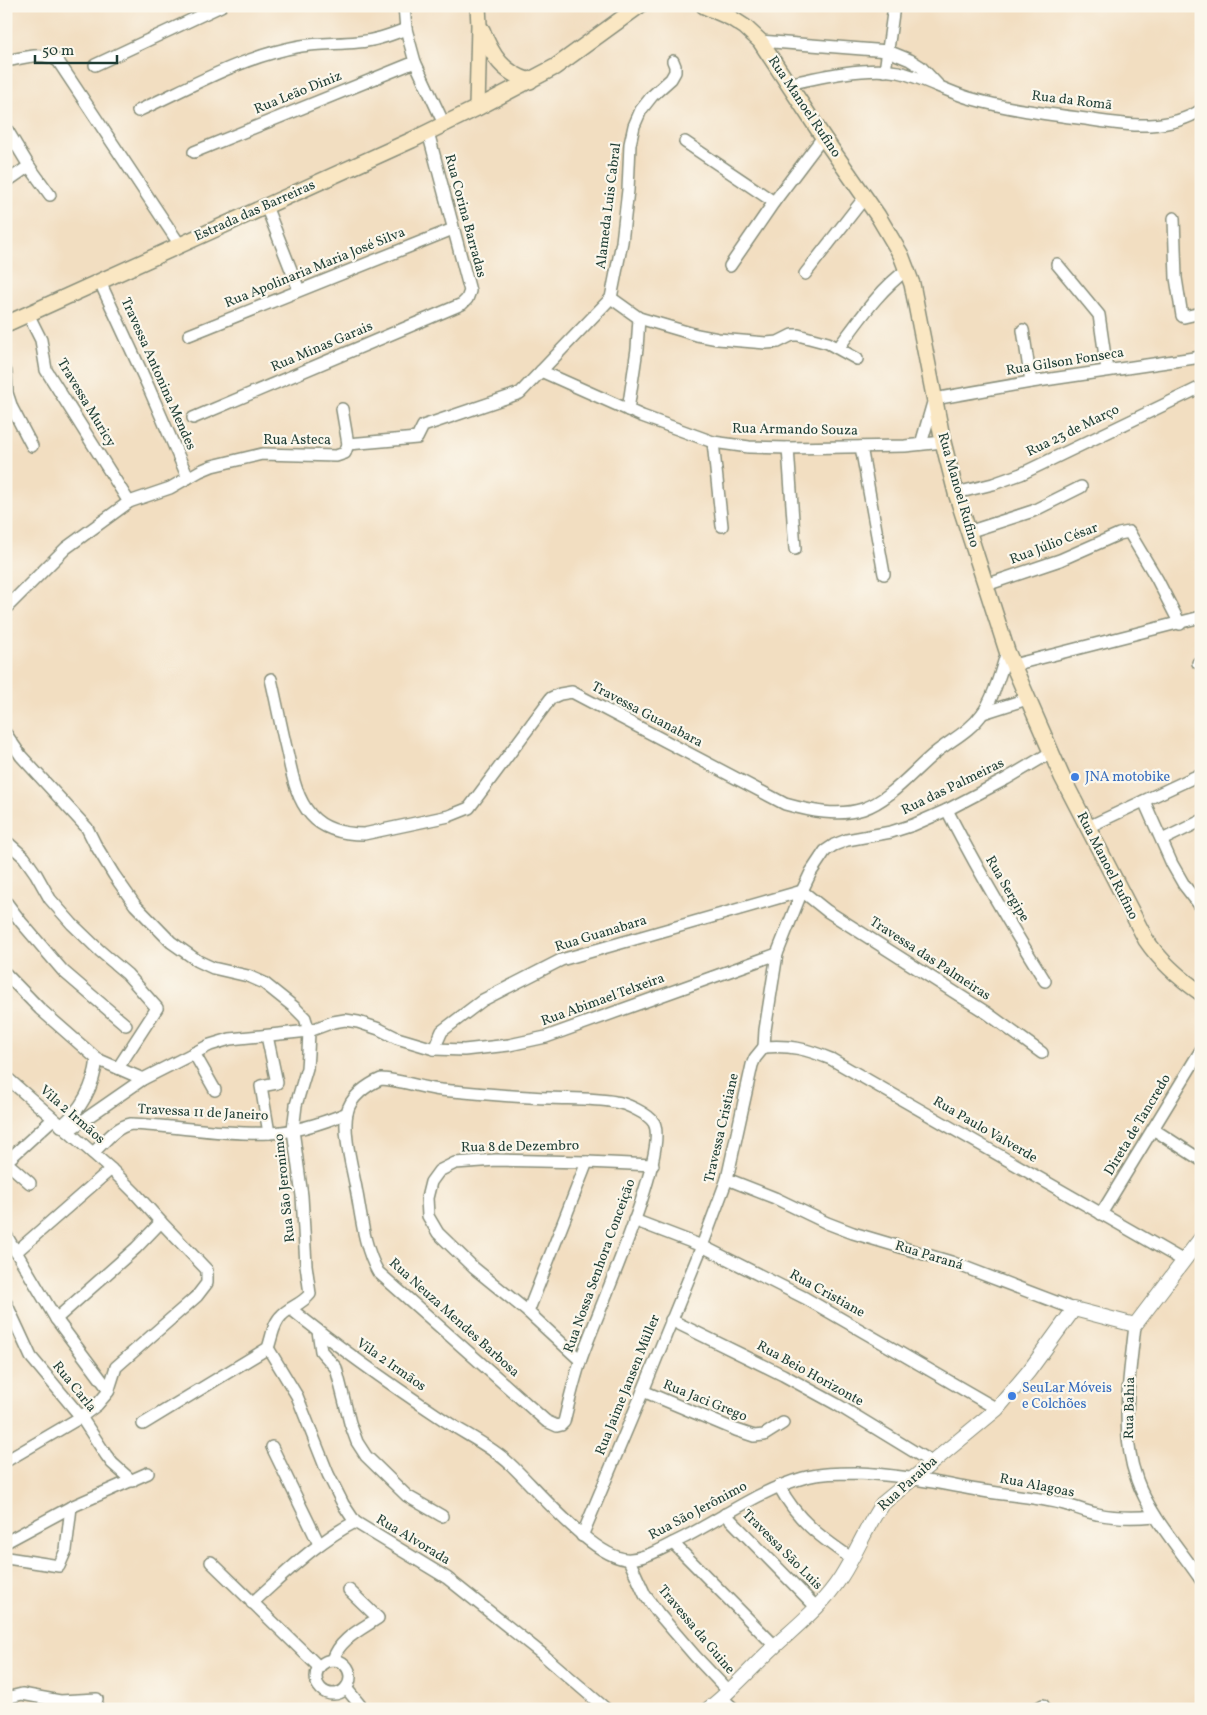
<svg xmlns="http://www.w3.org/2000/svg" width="1207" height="1715" font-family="Vollkorn,serif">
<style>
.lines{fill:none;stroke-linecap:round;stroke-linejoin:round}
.minor-casing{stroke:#888e7a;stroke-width:14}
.tertiary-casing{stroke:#888e7a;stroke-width:16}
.secondary-casing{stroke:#888e7a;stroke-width:18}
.minor{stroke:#fff;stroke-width:11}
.tertiary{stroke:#fff;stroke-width:14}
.secondary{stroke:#fae7c3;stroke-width:15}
.shop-dot{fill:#3f7fe0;stroke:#fbf7ec;stroke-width:2}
.labels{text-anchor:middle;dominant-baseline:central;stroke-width:4.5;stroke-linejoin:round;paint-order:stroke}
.street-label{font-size:14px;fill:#1f3d34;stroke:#fbf7ec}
.shop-label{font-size:14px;fill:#366cbe;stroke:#fbf7ec;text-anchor:start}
</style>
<rect width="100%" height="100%" fill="#fbf7ec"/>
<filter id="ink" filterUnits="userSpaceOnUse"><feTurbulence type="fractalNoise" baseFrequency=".02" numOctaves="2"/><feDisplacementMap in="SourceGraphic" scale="10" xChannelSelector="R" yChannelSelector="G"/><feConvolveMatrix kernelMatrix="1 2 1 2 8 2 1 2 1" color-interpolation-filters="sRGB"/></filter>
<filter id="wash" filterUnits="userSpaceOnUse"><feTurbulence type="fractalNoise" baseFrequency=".0096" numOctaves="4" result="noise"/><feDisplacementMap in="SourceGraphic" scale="20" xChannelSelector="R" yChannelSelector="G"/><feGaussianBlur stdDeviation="1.12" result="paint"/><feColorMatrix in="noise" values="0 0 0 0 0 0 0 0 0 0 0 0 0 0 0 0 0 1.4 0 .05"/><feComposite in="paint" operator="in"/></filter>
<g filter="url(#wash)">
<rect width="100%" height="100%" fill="#f2dec1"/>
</g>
<g filter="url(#ink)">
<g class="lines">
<g class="minor-casing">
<g id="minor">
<path d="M404,6L406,29L415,62L444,124"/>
<path d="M760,41L888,51L910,60L921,67L939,86"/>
<path d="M6,61C24,58 42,51 58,61L180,245"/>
<path d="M95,65L221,6"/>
<path d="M885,71L894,6"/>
<path d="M788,84C819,77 867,66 898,72C922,77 945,91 969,98C1007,109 1046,114 1086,119C1106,122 1129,126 1150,125C1168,124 1186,120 1201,110"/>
<path d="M138,111C190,87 243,56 301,46C320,43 339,44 358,42C375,41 390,35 406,29"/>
<path d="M6,128L29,166L50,195"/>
<path d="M685,142L774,202"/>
<path d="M194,152L415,62"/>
<path d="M6,182L29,166"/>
<path d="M266,206L299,290"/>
<path d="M1174,218L1176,278L1182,316L1184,317L1201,313"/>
<path d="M1057,264L1099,315L1107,370"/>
<path d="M730,266L774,202L823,137"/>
<path d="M805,274L865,197"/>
<path d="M100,282L148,386L188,478"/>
<path d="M611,298L639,318L697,335L718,339L766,343L778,342L792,335H798L828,343L857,359"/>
<path d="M28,314L41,340L46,370L129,502"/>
<path d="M1023,330L1031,382"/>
<path d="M189,335L453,229"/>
<path d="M839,347C860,319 879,290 908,269"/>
<path d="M541,371L642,416L713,442L749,447L788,448L905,446L943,442"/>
<path d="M6,372L7,393L12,408L32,446"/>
<path d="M628,410L637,349L639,318"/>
<path d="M193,418L462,304L467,299L470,291L428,132"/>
<path d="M713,442L722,526"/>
<path d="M348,444L417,438L423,426L520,393L611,298L622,242L628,190L630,144L634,126L641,110L652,96L671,79L675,72V66L673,61"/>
<path d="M921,444L934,399L1031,382L1201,357"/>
<path d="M861,447L884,574"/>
<path d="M788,448L795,549"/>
<path d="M956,493L993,484L1021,474L1201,387"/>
<path d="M968,532L1033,511L1081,487"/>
<path d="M986,585L1060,560L1119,534L1129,532L1157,579L1180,624"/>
<path d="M6,608L66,548L129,502L170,488L200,471L212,466L262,454L336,456L345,453L348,444L342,409"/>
<path d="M1198,663L1201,662"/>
<path d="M1013,665L1201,617"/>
<path d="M271,679C276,700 280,722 285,743C291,767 294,796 311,815C325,831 346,834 364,834L449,816L469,808L551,698L560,694L572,692L785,804C810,811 838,817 863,809C890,800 913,771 935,753C951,740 970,731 982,714C993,700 1002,669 1007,651"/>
<path d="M983,713L1027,699"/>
<path d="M6,734L21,756L87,828L95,844L114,875L135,905L171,942L198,961L213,968L248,976L264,983L294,1007L305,1018L309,1031L308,1053L307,1068L296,1105L293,1130L302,1196L306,1265L310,1294C302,1304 290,1307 282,1315C273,1323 272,1337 268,1348L143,1424"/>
<path d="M1144,801L1172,864L1184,885L1201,907"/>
<path d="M947,810C977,869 1010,925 1045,981"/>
<path d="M1088,827L1201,774"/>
<path d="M1162,840L1201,821"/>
<path d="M6,841L24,857L36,874L50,899L72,924L100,951L127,974L157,1008L118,1068"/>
<path d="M802,891L827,911L987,1013L1042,1053"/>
<path d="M6,902L21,922L63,971L126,1025"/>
<path d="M6,974L40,1009L97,1059L143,1079"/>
<path d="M267,1036L277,1083L261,1086L269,1133"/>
<path d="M764,1047C792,1045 806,1049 831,1059L1184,1261"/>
<path d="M764,1047L765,1030L777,954L802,891L811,872L825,851L834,845L847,840L891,832L913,825L947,810L1006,779L1050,753"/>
<path d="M434,1049L442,1031L483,1000L561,960L802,891"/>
<path d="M194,1053L215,1090"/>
<path d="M6,1077L111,1169L135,1193L161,1222L136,1248L56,1319"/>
<path d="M381,1079C402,1080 421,1088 441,1090C477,1093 514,1097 550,1098C571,1099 594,1098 615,1102C625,1103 649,1114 654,1123C670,1153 594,1320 581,1359C574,1380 569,1401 564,1422L561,1425L557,1426L546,1421L378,1272C363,1246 361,1212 355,1183C351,1163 343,1132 347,1113C350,1097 367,1085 381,1079Z"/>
<path d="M61,1126C82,1109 94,1085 97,1059"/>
<path d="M1153,1129L1201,1160"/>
<path d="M68,1131L143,1079L210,1045L230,1039L309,1031L333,1022L345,1020L358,1022L379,1029L397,1038L434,1049L464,1050L509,1045L546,1037L777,954"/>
<path d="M93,1153C104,1143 115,1127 131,1124C177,1126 223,1135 269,1133C295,1132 323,1123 347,1113"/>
<path d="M6,1162L53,1119"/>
<path d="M6,1162L30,1183"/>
<path d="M727,1179L775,1198L827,1223L853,1233L951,1262L1074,1309"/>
<path d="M1101,1214L1201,1050"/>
<path d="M634,1220L702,1246L805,1298L997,1409"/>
<path d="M6,1235L56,1319L109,1390"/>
<path d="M16,1252L111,1169"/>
<path d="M6,1303L31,1357L81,1417L106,1455L112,1463L132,1481"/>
<path d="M291,1309C339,1348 390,1384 441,1418C464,1434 490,1445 510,1464C535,1487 597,1563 631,1559C650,1557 668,1545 685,1537C724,1517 760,1490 803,1478C820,1473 839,1473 856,1473C896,1474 938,1483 977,1490C1006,1495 1036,1497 1064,1504C1075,1507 1086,1512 1097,1514C1116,1518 1136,1518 1155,1516"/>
<path d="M528,1312L587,1162"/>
<path d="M671,1320L783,1375L836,1404L931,1462"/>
<path d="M1135,1325C1130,1375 1119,1431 1137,1480C1150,1516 1180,1549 1201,1580"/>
<path d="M318,1331L321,1351L336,1368L350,1423L357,1442L366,1456L407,1496L442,1516"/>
<path d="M268,1348L297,1396L328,1474L343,1504L355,1522L447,1578L541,1653L606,1709"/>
<path d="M580,1360L528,1312L474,1268L438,1233L428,1216L427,1198L431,1182L439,1171L455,1163L496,1160L587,1162L653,1165"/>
<path d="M643,1391L736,1430L754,1436L764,1435L783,1423"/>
<path d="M272,1447L319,1544"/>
<path d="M6,1461L81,1417L97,1405L108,1392L116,1367L197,1296L207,1283V1270L161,1222"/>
<path d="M779,1486C797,1520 820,1537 851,1558"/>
<path d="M725,1514L817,1608"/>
<path d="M582,1536L643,1391L702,1246L727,1179L752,1065L755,1058L764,1047"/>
<path d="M6,1542L71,1507L148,1473"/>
<path d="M673,1543L775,1646"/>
<path d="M7,1558L59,1566L66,1550L71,1507"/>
<path d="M629,1560L645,1595L658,1613L695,1656L729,1692"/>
<path d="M211,1562L319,1667"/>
<path d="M252,1603C285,1574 316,1542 355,1522"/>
<path d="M333,1660C339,1639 362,1629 378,1618L349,1590"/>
<circle cx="333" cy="1677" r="17"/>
<path d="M346,1688L363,1709"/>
<path d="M6,1698L22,1694L60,1701L97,1699L94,1709"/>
<path d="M722,1698L734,1709"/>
<path d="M1036,1709L1043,1705"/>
</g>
</g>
<g class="tertiary-casing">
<path id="tertiary" d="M708,1709C733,1690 752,1667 775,1646C799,1624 823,1605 841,1577C856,1554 866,1527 882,1504L997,1409L1029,1371L1074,1309L1135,1325L1201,1238"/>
</g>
<g class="secondary-casing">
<g id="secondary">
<path d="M704,6L731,18L745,27L760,41L823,137L878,216L901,255L912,284L943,442L956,493L1007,651L1062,777L1146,940C1161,962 1179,978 1201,993"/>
<path d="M482,30C492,56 503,73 530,81"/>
<path d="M477,108L479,25L478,6"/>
<path d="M6,324L412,140L477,108L555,67L639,6"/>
</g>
</g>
<use href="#minor" class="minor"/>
<use href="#tertiary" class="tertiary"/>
<use href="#secondary" class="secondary"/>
</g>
</g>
<g class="shop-dot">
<circle cx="1075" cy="777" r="5"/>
<circle cx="1012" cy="1396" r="5"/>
</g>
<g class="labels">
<g class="street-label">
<text transform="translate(298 93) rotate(-22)">Rua Leão Diniz</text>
<text transform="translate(1072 101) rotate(7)">Rua da Romã</text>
<text transform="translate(804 107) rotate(56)">Rua Manoel Rufino</text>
<text transform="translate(609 206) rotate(-83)">Alameda Luis Cabral</text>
<text transform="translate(255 211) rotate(-24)">Estrada das Barreiras</text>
<text transform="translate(465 216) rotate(75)">Rua Corina Barradas</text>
<text transform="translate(315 268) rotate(-22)">Rua Apolinaria Maria José Silva</text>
<text transform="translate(322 347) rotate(-23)">Rua Minas Garais</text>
<text transform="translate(1065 362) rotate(-9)">Rua Gilson Fonseca</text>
<text transform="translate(158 374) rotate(66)">Travessa Antonina Mendes</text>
<text transform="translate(86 403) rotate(59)">Travessa Muricy</text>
<text transform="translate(795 430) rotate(1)">Rua Armando Souza</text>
<text transform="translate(1073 431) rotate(-26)">Rua 23 de Março</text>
<text x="297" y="440">Rua Asteca</text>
<text transform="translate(958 490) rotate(74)">Rua Manoel Rufino</text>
<text transform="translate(1054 544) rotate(-21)">Rua Júlio César</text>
<text transform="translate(647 715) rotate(28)">Travessa Guanabara</text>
<text transform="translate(953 787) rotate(-26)">Rua das Palmeiras</text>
<text transform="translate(1107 866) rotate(63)">Rua Manoel Rufino</text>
<text transform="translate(1007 889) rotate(60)">Rua Sergipe</text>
<text transform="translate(601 934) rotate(-17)">Rua Guanabara</text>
<text transform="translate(930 959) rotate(33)">Travessa das Palmeiras</text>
<text transform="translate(603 1000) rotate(-20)">Rua Abimael Telxeira</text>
<text transform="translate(203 1113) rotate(3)">Travessa 11 de Janeiro</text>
<text transform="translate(72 1115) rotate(41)">Vila 2 Irmãos</text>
<text transform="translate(1138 1125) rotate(-59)">Direta de Tancredo</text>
<text transform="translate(722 1128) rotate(-77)">Travessa Cristiane</text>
<text transform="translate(985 1130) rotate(30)">Rua Paulo Valverde</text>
<text transform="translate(520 1147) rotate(-1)">Rua 8 de Dezembro</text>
<text transform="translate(285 1188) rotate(-96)">Rua São Jeronimo</text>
<text transform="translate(929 1256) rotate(17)">Rua Paraná</text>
<text transform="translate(600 1266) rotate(-70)">Rua Nossa Senhora Conceição</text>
<text transform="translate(827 1294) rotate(29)">Rua Cristiane</text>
<text transform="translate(454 1318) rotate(42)">Rua Neuza Mendes Barbosa</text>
<text transform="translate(391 1365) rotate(35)">Vila 2 Irmãos</text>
<text transform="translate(810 1374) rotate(29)">Rua Beio Horizonte</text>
<text transform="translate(628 1385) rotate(-68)">Rua Jaime Jansen Müller</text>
<text transform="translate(74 1387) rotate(51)">Rua Carla</text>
<text transform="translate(705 1401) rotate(22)">Rua Jaci Grego</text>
<text transform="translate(1130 1408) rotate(-89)">Rua Bahia</text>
<text transform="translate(908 1484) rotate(-42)">Rua Paraiba</text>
<text transform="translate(1037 1486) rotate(11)">Rua Alagoas</text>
<text transform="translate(698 1511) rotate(-28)">Rua São Jerônimo</text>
<text transform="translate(413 1540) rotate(31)">Rua Alvorada</text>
<text transform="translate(782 1550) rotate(45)">Travessa São Luis</text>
<text transform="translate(696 1630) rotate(50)">Travessa da Guine</text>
</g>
<g class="shop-label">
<text x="1085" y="777">JNA motobike</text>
<text x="1022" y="1388">SeuLar Móveis<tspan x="1022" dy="16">e Colchões</tspan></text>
</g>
</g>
<rect width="1207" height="1715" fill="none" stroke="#fbf7ec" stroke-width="25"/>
<path d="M35 55v8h82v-8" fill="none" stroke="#1f3d34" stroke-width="2.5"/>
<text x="42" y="55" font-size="15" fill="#1f3d34" stroke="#fbf7ec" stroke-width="4" paint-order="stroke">50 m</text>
</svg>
